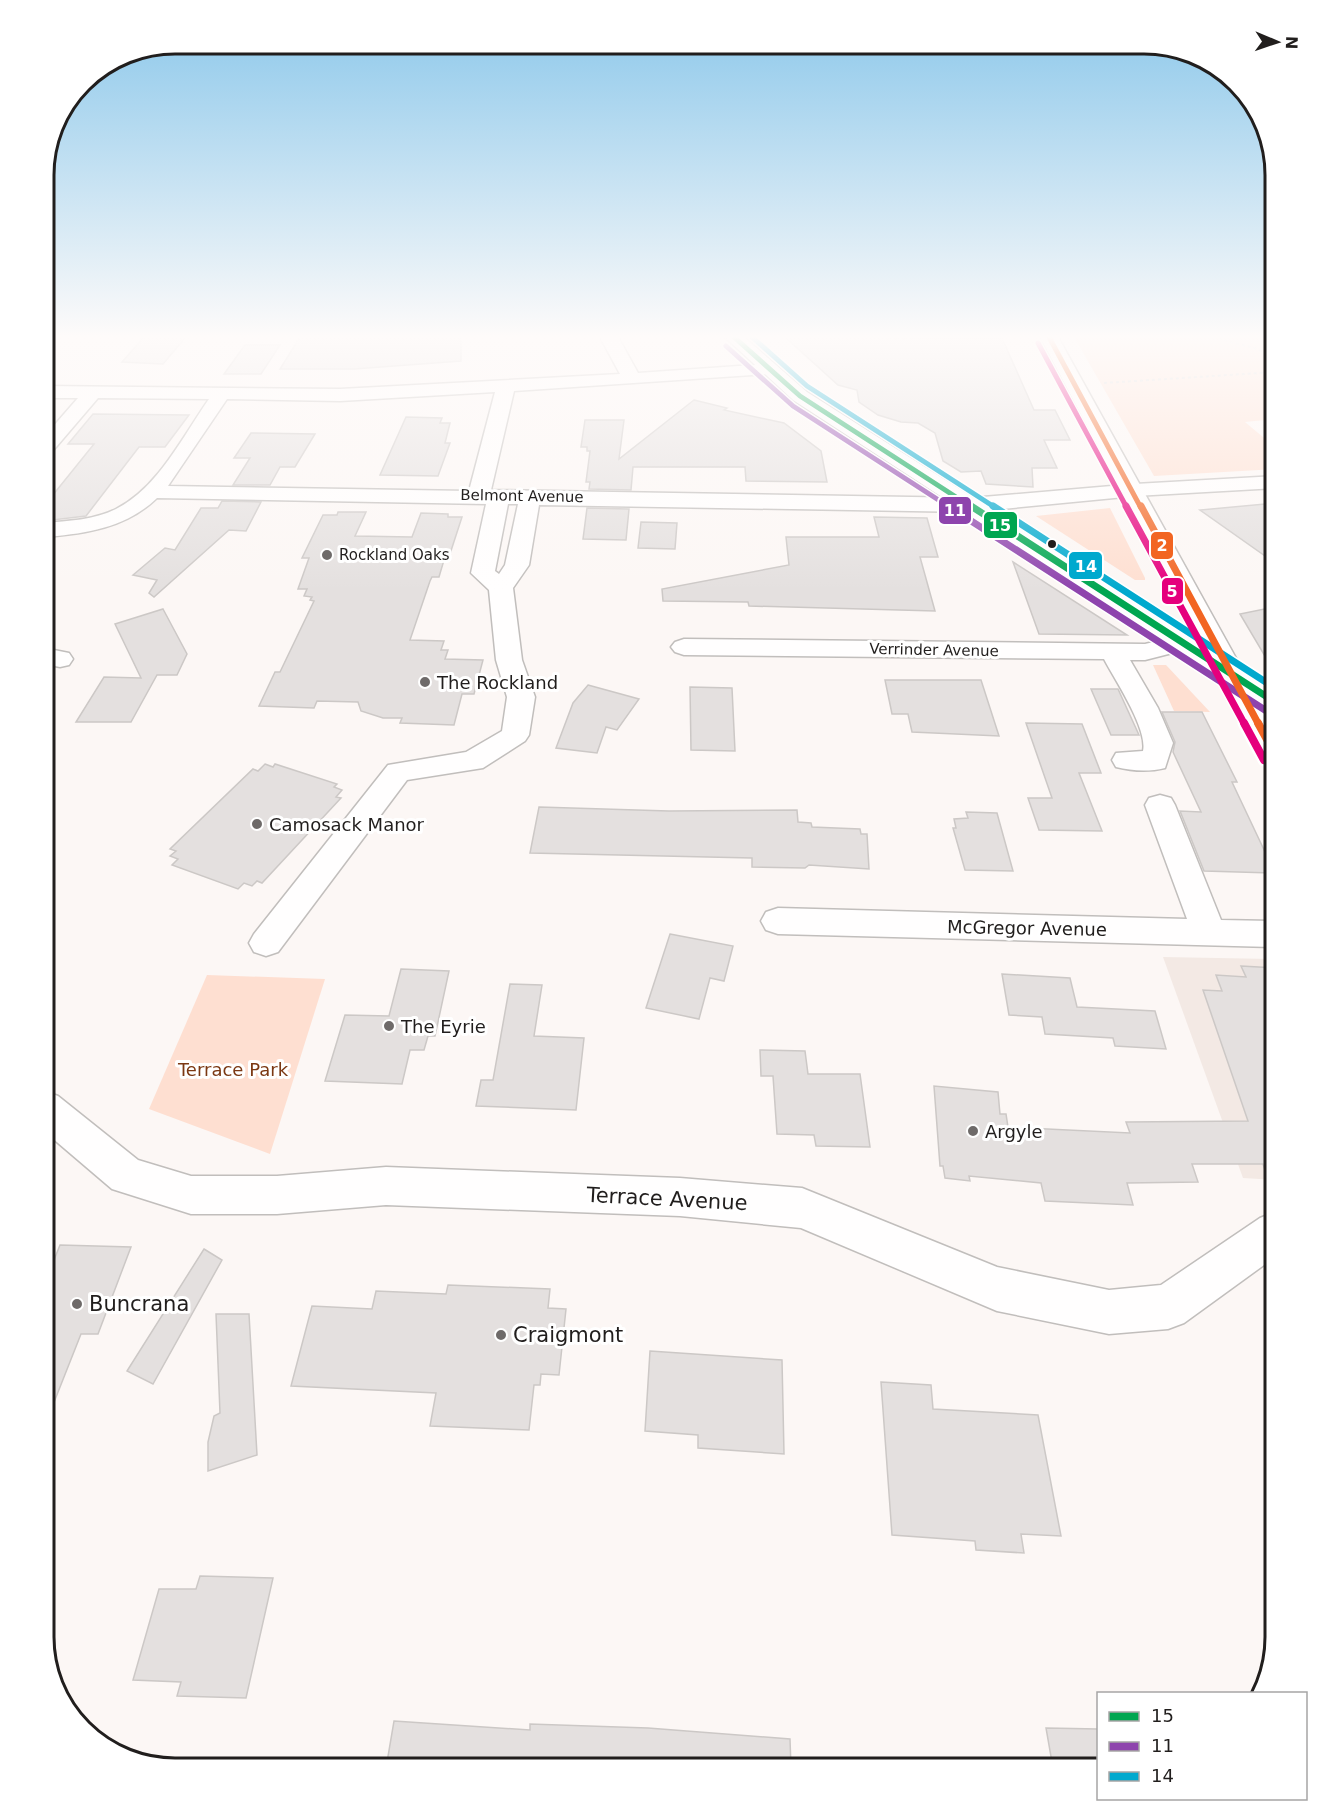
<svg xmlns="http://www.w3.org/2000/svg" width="1319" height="1812" font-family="'DejaVu Sans',sans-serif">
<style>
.built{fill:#f3e9e4}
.green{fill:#fedfd1}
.building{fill:#e4e0df;stroke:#ccc8c6;stroke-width:1.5}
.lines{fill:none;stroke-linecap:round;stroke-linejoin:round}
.minor-casing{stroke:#c1bebc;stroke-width:3}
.major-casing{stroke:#c1bebc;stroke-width:3}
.path{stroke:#d7d5d4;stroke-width:2;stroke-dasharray:3 3;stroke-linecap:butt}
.minor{fill:#fffefe;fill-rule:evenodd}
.major{fill:#fffefe;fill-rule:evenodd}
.bus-1-far1-casing{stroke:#fff;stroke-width:8}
.bus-1-casing{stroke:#fff;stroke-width:10}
.bus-2-far1-casing{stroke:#fff;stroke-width:8}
.bus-2-casing{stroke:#fff;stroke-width:10}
.bus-3-far1-casing{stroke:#fff;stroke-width:8}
.bus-3-casing{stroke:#fff;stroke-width:10}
.bus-4-far2-casing{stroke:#fff;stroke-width:8}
.bus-4-far1-casing{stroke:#fff;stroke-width:10}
.bus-4-casing{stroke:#fff;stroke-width:13}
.bus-5-far2-casing{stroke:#fff;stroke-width:8}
.bus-5-far1-casing{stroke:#fff;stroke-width:10}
.bus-5-casing{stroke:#fff;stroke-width:13}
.bus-1-far1{stroke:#00a651;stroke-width:5}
.bus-1{stroke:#00a651;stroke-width:7}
.bus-2-far1{stroke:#8e44ad;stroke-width:5}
.bus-2{stroke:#8e44ad;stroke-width:7}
.bus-3-far1{stroke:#00a9ce;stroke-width:5}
.bus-3{stroke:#00a9ce;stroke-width:7}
.bus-4-far2{stroke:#f26522;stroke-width:5}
.bus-4-far1{stroke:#f26522;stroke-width:7}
.bus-4{stroke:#f26522;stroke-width:8}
.bus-5-far2{stroke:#e5007d;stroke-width:5}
.bus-5-far1{stroke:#e5007d;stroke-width:7}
.bus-5{stroke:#e5007d;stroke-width:8}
.bus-dot{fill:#211e1d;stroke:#fff;stroke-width:2}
.poi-dot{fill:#6e6a69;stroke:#fff;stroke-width:2}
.labels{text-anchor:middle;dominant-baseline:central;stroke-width:6;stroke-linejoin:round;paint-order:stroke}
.far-street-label{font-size:15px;fill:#211e1d;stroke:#fff}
.far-poi-label{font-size:15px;fill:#211e1d;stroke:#fff;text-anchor:start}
.poi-label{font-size:18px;fill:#211e1d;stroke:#fff;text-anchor:start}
.street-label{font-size:18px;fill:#211e1d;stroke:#fff}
.park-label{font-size:18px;fill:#7b3813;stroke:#fff}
.near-street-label{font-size:21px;fill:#211e1d;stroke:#fff}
.near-poi-label{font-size:21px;fill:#211e1d;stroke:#fff;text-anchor:start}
.rim{fill:none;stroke:#211e1d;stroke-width:3}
.line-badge{stroke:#fff;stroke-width:2}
.badge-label{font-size:16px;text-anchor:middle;font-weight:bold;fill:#fff}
</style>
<rect width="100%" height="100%" fill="#fcf7f5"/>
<path class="built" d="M1163,957L1275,959V1180L1243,1178Z"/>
<g class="green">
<path d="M1074,337H1275V419L1245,422L1275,447V469L1154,476Z"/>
<path d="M1110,508L1145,578V580H1135L1036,516Z"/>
<path d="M1153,665H1166L1210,712L1174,711Z"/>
<path d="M207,975L325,979L270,1154L149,1109Z"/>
</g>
<g class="building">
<path d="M144,337H186L163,364L122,362Z"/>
<path d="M300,337H461V361L354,369H280Z"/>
<path d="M785,337L1002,338L1034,410H1055L1070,440H1044L1057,468H1032L1033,487L986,484L981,471L961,472L943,461L935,433L918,423L901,422L878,415L859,402L857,390L838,385Z"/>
<path d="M245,345H280L261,374H224Z"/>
<path d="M694,400L727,408L724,410L784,423L821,451L827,482L746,481L745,467H633L631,490L589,489L590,482H586L590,451H587V447H581L585,420H624L619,459Z"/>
<path d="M93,414L189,415L165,447H139L86,516L44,521V506L94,444H68Z"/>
<path d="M406,417L442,418L440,423H450L445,443H450L438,476L380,475Z"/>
<path d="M251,433L315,434L295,467H280L270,485H233L250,458H234Z"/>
<path d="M222,501L261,502L246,531L229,530L154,597L149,593L157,580L133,575L165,548L175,550L201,508H218Z"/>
<path d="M1265,504L1275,512V563L1200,510Z"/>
<path d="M587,508L629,509L626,540L583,539Z"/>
<path d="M338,512H366L355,536L412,537L421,513L448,514V517H462L448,560H444L439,577H432L430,581L410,640L444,641L441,650H448L445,659L483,660L474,694H462L454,725L400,723L402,718H383L361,711L358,702L317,701L314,708L259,706L275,672H280L314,601L310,600L312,597L304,596L307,589H298L309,558H302L323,515H337Z"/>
<path d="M874,517L927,518L938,557H920L935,611L749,606L748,602L663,601L662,589L789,565L786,537H879Z"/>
<path d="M641,522L677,523L675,549L638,548Z"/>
<path d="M1013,562L1127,635L1039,634Z"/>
<path d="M1275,607V673L1240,614Z"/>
<path d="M163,609L187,654L177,675H157L131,722H76L104,677L141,678L115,624Z"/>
<path d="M885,680H981L999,736L912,732L908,714H892Z"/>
<path d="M588,685L639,699L617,730L606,727L597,753L556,748L573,703Z"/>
<path d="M690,687L732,688L735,751L691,750Z"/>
<path d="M1091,689H1118L1139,735H1111Z"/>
<path d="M1162,712H1202L1237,782H1232L1275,873L1204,871L1180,811L1201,812L1173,752L1175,742Z"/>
<path d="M1026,723L1082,724L1101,773H1079L1102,831L1039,830L1028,798H1052Z"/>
<path d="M265,764L273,767L275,764L337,784L334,787L342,790L336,797L341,798L262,883L257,881L252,886L244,883L238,889L172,865L178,859L170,856L176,851L170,849L253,769L258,771Z"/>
<path d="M539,807L669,811L797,810L798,822L811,823L812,827L860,829L861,834H867L869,869L809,865L805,868L752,867V858L530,853Z"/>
<path d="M966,812L997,813L1013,871L965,870L953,828H956L954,819L968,818Z"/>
<path d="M670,934L733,946L724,981L710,978L699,1019L646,1008Z"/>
<path d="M1241,966L1275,968V1187L1271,1188L1263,1164H1192L1198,1182L1127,1183L1133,1205L1045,1201L1041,1183L969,1176L970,1181L945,1178L943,1166H940L934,1086L998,1092L1000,1114H1006L1008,1127L1130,1133L1126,1122L1248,1121L1203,990L1222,991L1216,975L1246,977Z"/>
<path d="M401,969L449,971L435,1036H428L424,1050H410L402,1084L325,1081L345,1015L389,1016Z"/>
<path d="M1002,974L1070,978L1077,1007L1155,1011L1166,1049L1115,1046L1113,1038L1045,1034L1042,1017L1009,1015Z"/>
<path d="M510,984L542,985L534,1036L584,1038L576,1110L476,1106L481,1080H493Z"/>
<path d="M760,1050L805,1051L808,1074H860L870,1147L816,1146L814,1135L777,1134L773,1076H761Z"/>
<path d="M60,1245L131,1247L98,1334H81L45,1425L44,1265H52Z"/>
<path d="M204,1249L222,1260L153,1384L127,1371Z"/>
<path d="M448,1285L550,1289L548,1308L566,1309L559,1375L541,1374L540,1385H534L529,1430L430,1426L436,1393L291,1386L312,1306L372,1309L376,1291L446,1294Z"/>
<path d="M216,1314H249L257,1455L208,1471V1442L214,1416L220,1413Z"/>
<path d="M650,1351L782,1360L784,1454L698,1448V1435L645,1431Z"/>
<path d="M881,1382L931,1385L933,1409L1038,1415L1061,1536L1021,1534L1024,1553L976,1550L975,1541L892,1535Z"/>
<path d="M200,1576L273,1578L246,1698L177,1696L181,1682L133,1680L159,1589H196Z"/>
<path d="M394,1721L530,1730V1724L648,1728L790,1739L791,1768H386Z"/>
<path d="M1046,1728L1098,1729V1768H1053Z"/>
</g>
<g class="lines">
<g class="minor-casing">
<g id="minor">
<path d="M600,337H618L638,373L768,364L777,369L768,374L514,391L491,490L971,498L1135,484L1275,476V488L1135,496L971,512L539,505L529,565L513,588L522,660L535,697L529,735L525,741L483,768L407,780L278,952L266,956L254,952L249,943L254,934L388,765L466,752L502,731L507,697L496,660L489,590L471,573L486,504L157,498C126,528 85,534 44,537V523C68,521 94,520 116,509C158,488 183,436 209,399L98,398L51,453L44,455V437L78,398H44V386L340,389L620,374ZM495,392L469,491L168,486L227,399L340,401ZM508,504H518L505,565L499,574L495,571Z"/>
<path d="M1183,635L1192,638L1196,643L1192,648L1145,660H1130L1158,708L1173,743L1165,768C1149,772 1132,771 1116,767L1112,760L1116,753L1143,751C1148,729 1115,680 1104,659L684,655L675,652L671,647L675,642L684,639L1145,644Z"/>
<path d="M44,648L69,653L73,659L69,665L60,667L44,664Z"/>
<path d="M1160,795L1171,798L1175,805L1221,920L1275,921V947L778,934L766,930L761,921L766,912L778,908L1187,919L1145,805L1149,798Z"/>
<path d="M44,1091L58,1096L138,1160L191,1176H277L386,1167L680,1178L802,1188L997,1267L1109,1290L1161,1285L1260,1218L1275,1212V1257L1184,1323L1168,1329L1109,1334L997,1311L801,1228L680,1216L386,1205L277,1214H191L112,1189L44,1131Z"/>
</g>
</g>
<g class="major-casing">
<path id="major" d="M725,337H744L807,392L1202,643L1040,337H1058L1242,669L1275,690V710L1263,706L1275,729V763L1265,761L1221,679L793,400Z"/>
</g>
<g class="path">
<path d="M1213,337L1258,349L1275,361"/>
<path d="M1104,383L1275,372"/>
</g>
<use href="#minor" class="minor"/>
<use href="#major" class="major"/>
<g class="bus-1-far1-casing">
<path id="bus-1-far1" d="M734,337L800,396L973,508"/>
</g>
<g class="bus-1-casing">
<path id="bus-1" d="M971,506L1275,702"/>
</g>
<g class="bus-2-far1-casing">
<path id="bus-2-far1" d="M726,346L793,406L951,508"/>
</g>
<g class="bus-2-casing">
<path id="bus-2" d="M948,506L1268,712"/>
</g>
<g class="bus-3-far1-casing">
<path id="bus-3-far1" d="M752,337L807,386L996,508"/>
</g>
<g class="bus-3-casing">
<path id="bus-3" d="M993,506L1275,688"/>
</g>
<g class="bus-4-far2-casing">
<path id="bus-4-far2" d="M1049,337L1141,508"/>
</g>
<g class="bus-4-far1-casing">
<path id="bus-4-far1" d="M1141,506L1259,725"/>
</g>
<g class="bus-4-casing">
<path id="bus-4" d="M1258,723L1275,754"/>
</g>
<g class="bus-5-far2-casing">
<path id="bus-5-far2" d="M1038,343L1127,508"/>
</g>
<g class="bus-5-far1-casing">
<path id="bus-5-far1" d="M1126,506L1245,725"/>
</g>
<g class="bus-5-casing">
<path id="bus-5" d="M1244,723L1264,760"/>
</g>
<use href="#bus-1-far1" class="bus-1-far1"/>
<use href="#bus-1" class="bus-1"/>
<use href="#bus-2-far1" class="bus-2-far1"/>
<use href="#bus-2" class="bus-2"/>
<use href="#bus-3-far1" class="bus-3-far1"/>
<use href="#bus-3" class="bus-3"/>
<use href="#bus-4-far2" class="bus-4-far2"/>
<use href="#bus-4-far1" class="bus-4-far1"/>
<use href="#bus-4" class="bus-4"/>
<use href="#bus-5-far2" class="bus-5-far2"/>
<use href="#bus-5-far1" class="bus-5-far1"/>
<use href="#bus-5" class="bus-5"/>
</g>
<linearGradient id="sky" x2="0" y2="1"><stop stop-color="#88c6ea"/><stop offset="0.57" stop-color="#fefbfa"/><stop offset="1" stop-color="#fefbfa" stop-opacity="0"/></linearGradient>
<rect width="1319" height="591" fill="url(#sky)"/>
<circle class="bus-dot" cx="1052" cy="544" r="5"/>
<g class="poi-dot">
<circle cx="327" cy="555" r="6"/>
<circle cx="425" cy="682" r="6"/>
<circle cx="257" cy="824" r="6"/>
<circle cx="389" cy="1026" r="6"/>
<circle cx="973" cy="1131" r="6"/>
<circle cx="77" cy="1304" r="6"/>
<circle cx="501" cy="1335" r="6"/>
</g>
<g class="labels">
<g class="far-street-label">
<text transform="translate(522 496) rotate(1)">Belmont Avenue</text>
<text transform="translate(934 650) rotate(1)">Verrinder Avenue</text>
</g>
<g class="far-poi-label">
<text x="339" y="555">Rockland Oaks</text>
</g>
<g class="poi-label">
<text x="437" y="682">The Rockland</text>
<text x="269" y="824">Camosack Manor</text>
<text x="401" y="1026">The Eyrie</text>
<text x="985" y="1131">Argyle</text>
</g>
<g class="street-label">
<text transform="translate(1027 928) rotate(1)">McGregor Avenue</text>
</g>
<g class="park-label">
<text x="233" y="1069">Terrace Park</text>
</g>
<g class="near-street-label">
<text transform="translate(667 1199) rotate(3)">Terrace Avenue</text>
</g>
<g class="near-poi-label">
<text x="89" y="1304">Buncrana</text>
<text x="513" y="1335">Craigmont</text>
</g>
</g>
<path d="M0 0H1319V1812H0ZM175 54H1144A121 121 0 0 1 1265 175V1637A121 121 0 0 1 1144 1758H175A121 121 0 0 1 54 1637V175A121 121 0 0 1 175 54Z" fill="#fff" fill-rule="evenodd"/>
<path class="rim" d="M175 54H1144A121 121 0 0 1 1265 175V1637A121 121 0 0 1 1144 1758H175A121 121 0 0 1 54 1637V175A121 121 0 0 1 175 54Z"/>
<g class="line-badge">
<rect x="938" y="496" width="34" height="29" rx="6" fill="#8e44ad"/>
<rect x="983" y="511" width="35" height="28" rx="6" fill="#00a651"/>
<rect x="1150" y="531" width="24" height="29" rx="6" fill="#f26522"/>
<rect x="1068" y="551" width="35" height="29" rx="6" fill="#00a9ce"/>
<rect x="1161" y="577" width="23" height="28" rx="6" fill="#e5007d"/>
</g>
<g class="badge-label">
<text x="955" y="516">11</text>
<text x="1000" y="531">15</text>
<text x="1162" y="551">2</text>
<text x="1086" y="572">14</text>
<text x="1172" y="597">5</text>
</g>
<rect x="1097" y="1692" width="210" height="108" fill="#ffffff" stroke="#a6a5a5" stroke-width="1.5"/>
<rect x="1109" y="1712" width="30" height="9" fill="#00a651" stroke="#a6a5a5" stroke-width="1.5"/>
<text x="1151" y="1722" font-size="18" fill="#211e1d">15</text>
<rect x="1109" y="1742" width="30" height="9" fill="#8e44ad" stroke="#a6a5a5" stroke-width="1.5"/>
<text x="1151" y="1752" font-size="18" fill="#211e1d">11</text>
<rect x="1109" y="1772" width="30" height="9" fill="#00a9ce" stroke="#a6a5a5" stroke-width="1.5"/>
<text x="1151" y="1782" font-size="18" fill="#211e1d">14</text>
<g transform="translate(1277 42) rotate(92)" stroke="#ffffff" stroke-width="4.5" paint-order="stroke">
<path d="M0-4.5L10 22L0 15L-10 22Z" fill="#211e1d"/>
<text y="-9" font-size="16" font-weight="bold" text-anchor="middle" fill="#211e1d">N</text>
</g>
</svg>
